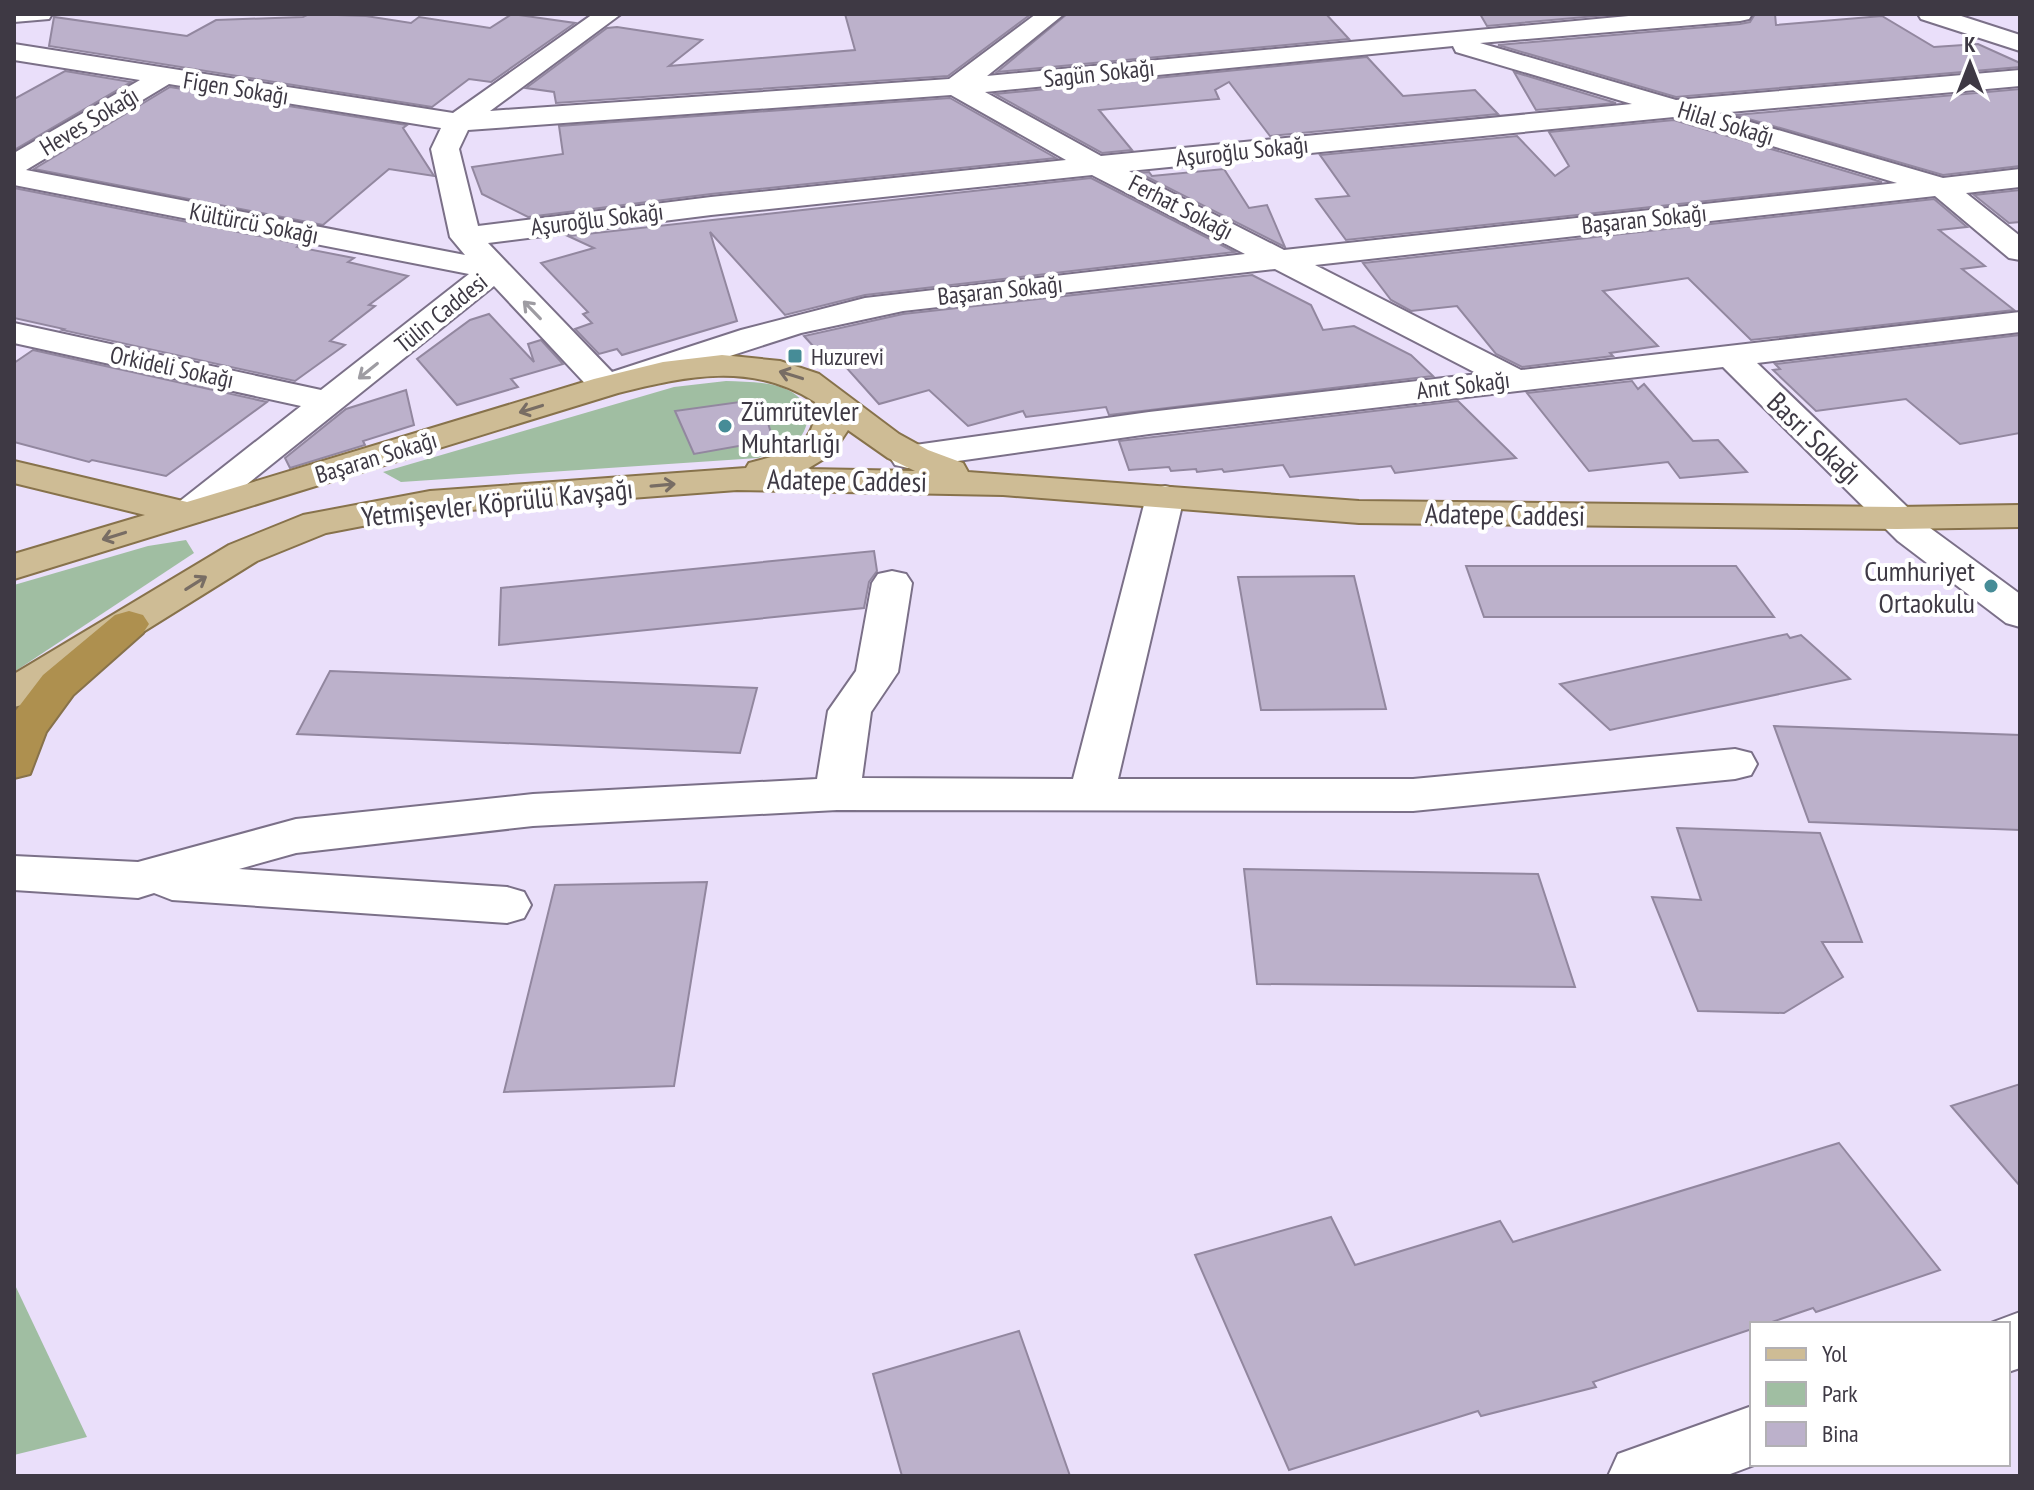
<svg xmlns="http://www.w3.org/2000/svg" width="2034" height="1490" font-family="'PT Sans Narrow',sans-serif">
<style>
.green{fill:#a0bea2}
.building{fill:#bcb1cb;stroke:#92879f;stroke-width:2}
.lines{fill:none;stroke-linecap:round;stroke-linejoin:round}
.minor-casing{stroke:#7b7088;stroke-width:4}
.major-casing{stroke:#87724b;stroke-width:4}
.highway-casing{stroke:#87724b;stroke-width:4}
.minor{fill:#fff;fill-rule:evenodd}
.major{fill:#cebc95;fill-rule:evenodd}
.highway{fill:#ae904f;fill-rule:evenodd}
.oneway{stroke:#9e9ca2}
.oneway2{stroke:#786d64}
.poi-dot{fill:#468c97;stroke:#fff;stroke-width:3}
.labels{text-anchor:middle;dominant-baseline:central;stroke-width:8;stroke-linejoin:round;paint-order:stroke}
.far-street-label{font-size:24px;fill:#3e3944;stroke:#fff}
.far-poi-label{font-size:24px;fill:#3e3944;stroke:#fff;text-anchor:start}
.poi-label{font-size:28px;fill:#3e3944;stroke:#fff;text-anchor:start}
.street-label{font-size:28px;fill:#3e3944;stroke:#fff}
</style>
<rect width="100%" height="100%" fill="#eadffa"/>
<g class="green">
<path d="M726,381C745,382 770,381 788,390C813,402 813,428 793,445C784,452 769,454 758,458L401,482L383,472L674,387Z"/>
<path d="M186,540L194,553L14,672V585L148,546Z"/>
<path d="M14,1283L87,1437L14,1455Z"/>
</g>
<g class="building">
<path d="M309,14L366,16L411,23L419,17L490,28L512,14L575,23L491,82L469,79L432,107L49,46L54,17L187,36L216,20L303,17Z"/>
<path d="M845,14H1031L948,76L556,103L554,92L526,88L607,28L617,27L702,40L669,66L855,50Z"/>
<path d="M1067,14H1326L1349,39L997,72Z"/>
<path d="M1480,14H1618L1487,26Z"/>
<path d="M1755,14H1775L1776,25L1882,16L1934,47L1978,44L2020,63V67L1676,97L1498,45L1740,24L1750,22Z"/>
<path d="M1367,57L1403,96L1475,90L1498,114L1270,136L1229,82L1215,90L1219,99L1099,110L1132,150L1102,153L995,94Z"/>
<path d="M65,71L131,82L14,150V99Z"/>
<path d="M1514,72L1616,103L1536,110Z"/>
<path d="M170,87L407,125L403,128L434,176L389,169L323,225L34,169Z"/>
<path d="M2020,89V166L1943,175L1735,115Z"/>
<path d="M950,98L1056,158L711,194L528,217L482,194L472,167L563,154L559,126Z"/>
<path d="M1674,120L1882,182L1346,240L1316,199L1349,196L1320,155L1517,136L1555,176L1569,166L1549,132Z"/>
<path d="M1224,169L1249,208L1267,205L1285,247L1139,173L1149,172L1152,176Z"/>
<path d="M1091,178L1235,252L865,295L785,315L710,232L737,321L622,355L617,349L599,354L575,329L592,323L583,314L588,312L541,263L594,248L568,236Z"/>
<path d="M14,188L300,244L297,247L354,258L348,262L408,276L369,305L375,306L330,341L345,345L295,381L62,330L64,329L14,318Z"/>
<path d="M2020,190V222L2009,223L1974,195Z"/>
<path d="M1934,199L1967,227L1939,230L1985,266L1962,269L2014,310L1751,340L1688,278L1603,291L1658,346L1610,353L1613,356L1522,367L1496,354L1457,306L1411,311L1391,300L1363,263Z"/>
<path d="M1252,275L1311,305L1323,330L1354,326L1411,355L1433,376L1109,415L1106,407L1026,417L1023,411L968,426L929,390L879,404L845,366L832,367L804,336L903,314Z"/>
<path d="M489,314L534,362L528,344L541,340L563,364L511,379L518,387L457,405L417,359L470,320Z"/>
<path d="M2020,335V433L1960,444L1906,399L1816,411L1773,370L1780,369L1775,364Z"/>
<path d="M33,350L267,402L166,476L92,460L89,462L14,442V363Z"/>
<path d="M1632,381L1638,389L1644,384L1693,441L1718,440L1747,472L1680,478L1668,462L1589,471L1527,393Z"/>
<path d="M406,390L414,425L363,441L365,445L290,468L285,458L346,409Z"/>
<path d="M761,399L773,440L694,454L675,411Z"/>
<path d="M1458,401L1516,458L1395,473L1391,466L1290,477L1283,465L1224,472L1222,469L1197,472L1196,469L1171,471L1169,467L1129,470L1119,441Z"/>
<path d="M874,551L877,571L869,582L864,608L499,645L501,588Z"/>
<path d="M1466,566H1736L1774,617H1484Z"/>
<path d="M1354,576L1386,709L1261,710L1238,577Z"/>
<path d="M1787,634L1790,638L1801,635L1850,679L1610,730L1560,684Z"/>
<path d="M330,671L513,678L757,688L740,753L297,734Z"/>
<path d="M1774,726L2020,735V830L1809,822Z"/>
<path d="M1677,828L1820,833L1862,942H1822L1843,977L1784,1013L1698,1011L1652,897L1701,900Z"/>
<path d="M1244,869L1538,874L1575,987L1257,984Z"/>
<path d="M707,882L674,1086L504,1092L555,885Z"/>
<path d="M2020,1084V1186L1951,1106Z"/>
<path d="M1839,1143L1940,1270L1816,1312L1813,1308L1766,1324H1752V1329L1593,1382L1596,1387L1481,1416L1478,1411L1289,1470L1195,1255L1331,1217L1355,1265L1500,1221L1513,1242Z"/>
<path d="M1019,1331L1070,1476H902L873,1374Z"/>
</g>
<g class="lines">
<g class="minor-casing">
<g id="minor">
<path d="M14,14H52L49,19L14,22Z"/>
<path d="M593,14H621L490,111L949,79L1036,14H1064L987,76L1650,14H1752L1749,19L1740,21L1480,43L1676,100L2020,70V86L1719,113L1943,178L2020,169V187L1966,193L2020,236V260L2009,258L1935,196L1315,265L1521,370L2020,312V332L1757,363L1926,525L2020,594V627L2006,623L1898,541L1723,367L1149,434L908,468L895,465L890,457L895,449L908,446L1149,412L1478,374L1275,269L903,311L801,333L606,396L594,393L494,286L201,521L188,524L175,521L169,513L175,505L301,406L14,343V323L321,390L469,274L14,185V153L140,80L14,60V44L453,113ZM1453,46L1456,52L1632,104L1101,156L985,92ZM169,84L441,128L431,149L450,237L465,255L26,170ZM951,95L1066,160L711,197L478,226L459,149L468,130ZM1674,117L1897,183L1284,250L1129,171ZM1092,175L1245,254L865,298L741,330L612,372L488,243L711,215Z"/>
<path d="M1918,14H1955L2020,35V51L1921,19Z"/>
<path d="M1165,486L1178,489L1184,497L1118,779H1413L1735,749L1751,753L1757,764L1751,775L1735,779L1413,811L837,810L533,826L296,853L239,869L507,887L524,892L531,905L524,918L507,923L172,900L154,893L138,898L14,890V856L138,862L296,819L533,794L817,779L828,711L856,671L872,583L878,574L892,571L906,574L912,583L898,672L871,712L862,778L1073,779L1146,497L1152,489Z"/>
<path d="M2020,1312V1368L2008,1372V1324H1988Z"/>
<path d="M1752,1406V1464H1757L1725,1476H1608L1618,1454Z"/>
</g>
</g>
<g class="major-casing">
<path id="major" d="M722,355L780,361L819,374L899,434L928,450L963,463L968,472L1359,501L1897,507L2020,505V527L1897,529L1359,523L1003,495L737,490L430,513L326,533L257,561L29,703L14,707V674L229,545L303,515L430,491L746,468L749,463C786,453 818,448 815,402C752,361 686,376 618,393L14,579V554L145,515L14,483V461L187,502L594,379L663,362ZM848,430L888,458L915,471L807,469L832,454Z"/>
</g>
<g class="highway-casing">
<path id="highway" d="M129,611L143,615L149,624L143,633L73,695L46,732L30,774L14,778V713L43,675L115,615Z"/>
</g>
<use href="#minor" class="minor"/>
<use href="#major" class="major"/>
<use href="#highway" class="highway"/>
</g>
<defs><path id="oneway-shaft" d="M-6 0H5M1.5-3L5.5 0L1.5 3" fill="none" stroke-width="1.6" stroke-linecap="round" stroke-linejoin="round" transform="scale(2)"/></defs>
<g class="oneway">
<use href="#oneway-shaft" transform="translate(532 310) rotate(-134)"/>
<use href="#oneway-shaft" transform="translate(368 371) rotate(141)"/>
</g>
<g class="oneway2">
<use href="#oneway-shaft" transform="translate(791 375) rotate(-163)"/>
<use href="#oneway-shaft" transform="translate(531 409) rotate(163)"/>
<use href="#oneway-shaft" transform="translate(663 485) rotate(-5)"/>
<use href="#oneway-shaft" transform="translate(114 536) rotate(163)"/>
<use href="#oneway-shaft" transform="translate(196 583) rotate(-32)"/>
</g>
<g class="poi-dot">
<rect x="787" y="348" width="16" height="16" rx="4"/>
<circle cx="725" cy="426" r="8"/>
<circle cx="1991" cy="586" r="8"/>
</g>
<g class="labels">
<g class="far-street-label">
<text transform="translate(1099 73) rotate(-6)">Sagün Sokağı</text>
<text transform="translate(236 88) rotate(9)">Figen Sokağı</text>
<text transform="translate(89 121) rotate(-31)">Heves Sokağı</text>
<text transform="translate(1726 123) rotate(17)">Hilal Sokağı</text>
<text transform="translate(1242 151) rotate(-6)">Aşuroğlu Sokağı</text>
<text transform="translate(1181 207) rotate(27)">Ferhat Sokağı</text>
<text transform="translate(597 219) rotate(-7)">Aşuroğlu Sokağı</text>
<text transform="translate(1644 219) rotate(-6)">Başaran Sokağı</text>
<text transform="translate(254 223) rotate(11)">Kültürcü Sokağı</text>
<text transform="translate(1000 290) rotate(-6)">Başaran Sokağı</text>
<text transform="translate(441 313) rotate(-39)">Tülin Caddesi</text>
<text transform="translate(172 367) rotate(12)">Orkideli Sokağı</text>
<text transform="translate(1463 385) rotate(-7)">Anıt Sokağı</text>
<text transform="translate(376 457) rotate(-17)">Başaran Sokağı</text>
</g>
<g class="far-poi-label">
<text x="811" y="356">Huzurevi</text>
</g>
<g class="poi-label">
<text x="741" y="410">Zümrütevler<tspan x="741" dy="32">Muhtarlığı</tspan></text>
<text x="1975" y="570" text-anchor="end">Cumhuriyet<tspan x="1975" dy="32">Ortaokulu</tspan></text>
</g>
<g class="street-label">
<text transform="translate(1815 438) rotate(44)">Basri Sokağı</text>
<text transform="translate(847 480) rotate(1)">Adatepe Caddesi</text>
<text transform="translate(497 502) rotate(-6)">Yetmişevler Köprülü Kavşağı</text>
<text transform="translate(1505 514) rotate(1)">Adatepe Caddesi</text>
</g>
</g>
<rect width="2034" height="1490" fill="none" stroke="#3e3944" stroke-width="32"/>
<rect x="1750" y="1322" width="260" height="144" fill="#ffffff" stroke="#b2b0b4" stroke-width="2"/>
<rect x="1766" y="1348" width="40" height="12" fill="#cebc95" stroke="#b2b0b4" stroke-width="2"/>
<text x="1822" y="1362" font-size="24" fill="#3e3944">Yol</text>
<rect x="1766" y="1382" width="40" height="24" fill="#a0bea2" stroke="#b2b0b4" stroke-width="2"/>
<text x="1822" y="1402" font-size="24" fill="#3e3944">Park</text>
<rect x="1766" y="1422" width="40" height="24" fill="#bcb1cb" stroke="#b2b0b4" stroke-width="2"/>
<text x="1822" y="1442" font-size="24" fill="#3e3944">Bina</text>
<g transform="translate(1970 64)" stroke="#ffffff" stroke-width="6" paint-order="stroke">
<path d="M0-6L14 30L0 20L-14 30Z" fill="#3e3944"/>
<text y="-12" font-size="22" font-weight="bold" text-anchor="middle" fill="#3e3944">K</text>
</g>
</svg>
